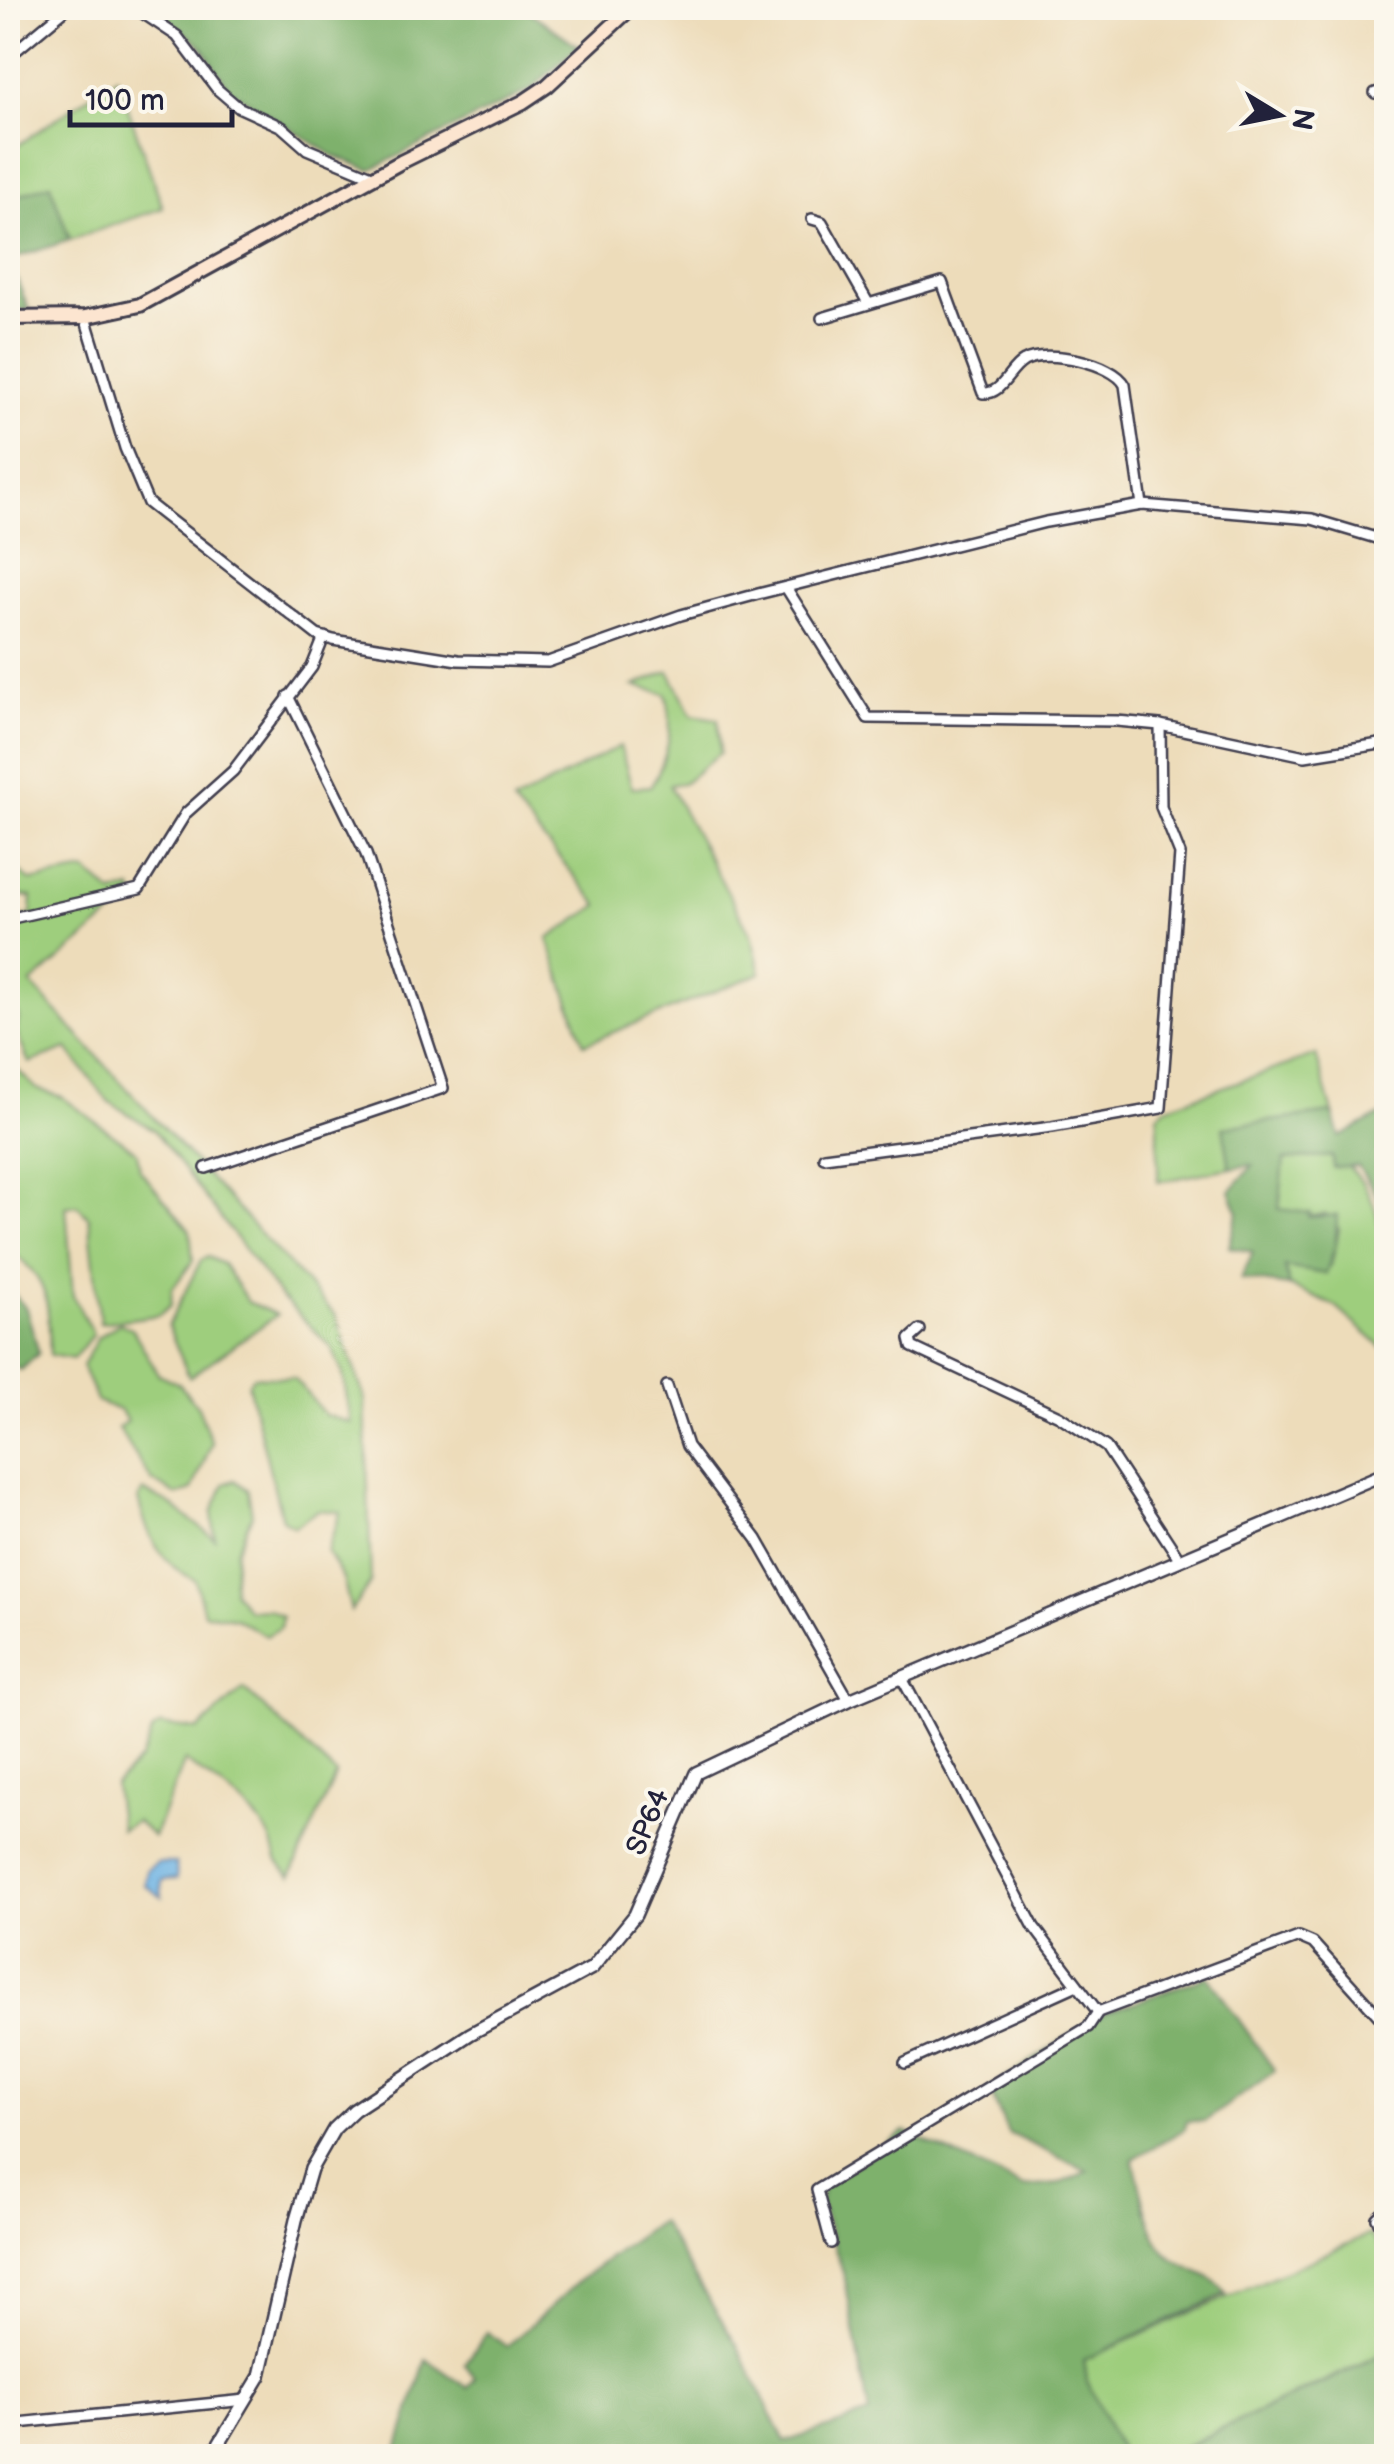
<svg xmlns="http://www.w3.org/2000/svg" width="1394" height="2464" font-family="'Balsamiq Sans',sans-serif">
<style>
.green{fill:#9ece7d;stroke:#60785c;stroke-width:2.5}
.forest{fill:#7eb16c;stroke:#506a54;stroke-width:2.5}
.water{fill:#6db2e3;stroke:#486a8f;stroke-width:2.5}
.lines{fill:none;stroke-linecap:round;stroke-linejoin:round}
.minor-casing{stroke:#403e4e;stroke-width:14}
.tertiary-casing{stroke:#403e4e;stroke-width:16}
.secondary-casing{stroke:#403e4e;stroke-width:18}
.minor{stroke:#fff;stroke-width:9}
.tertiary{stroke:#fff;stroke-width:11}
.secondary{stroke:#fce5d0;stroke-width:12}
.labels{text-anchor:middle;dominant-baseline:central;stroke-width:8;stroke-linejoin:round;paint-order:stroke}
.street-label{font-size:28px;fill:#22223b;stroke:#fbf7ec}
</style>
<rect width="100%" height="100%" fill="#fbf7ec"/>
<filter id="ink" filterUnits="userSpaceOnUse"><feTurbulence type="fractalNoise" baseFrequency=".01" numOctaves="2"/><feDisplacementMap in="SourceGraphic" scale="20" xChannelSelector="R" yChannelSelector="G"/><feConvolveMatrix kernelMatrix="1 2 1 2 8 2 1 2 1" color-interpolation-filters="sRGB"/></filter>
<filter id="wash" filterUnits="userSpaceOnUse"><feTurbulence type="fractalNoise" baseFrequency=".0048" numOctaves="4" result="noise"/><feDisplacementMap in="SourceGraphic" scale="40" xChannelSelector="R" yChannelSelector="G"/><feGaussianBlur stdDeviation="2.25" result="paint"/><feColorMatrix in="noise" values="0 0 0 0 0 0 0 0 0 0 0 0 0 0 0 0 0 1.4 0 .05"/><feComposite in="paint" operator="in"/></filter>
<g filter="url(#wash)">
<rect width="100%" height="100%" fill="#eddcba"/>
<g class="green">
<path d="M117,77L163,208L70,240L50,184L13,197L8,180V152Z"/>
<path d="M669,671L692,715L718,719L720,753L683,783L669,785L751,935L761,973L584,1044L548,939L599,905L513,803L620,746L632,788L651,786C668,757 675,728 666,694L634,686Z"/>
<path d="M8,862L31,881L86,871L113,894L132,889L135,895L31,984L336,1316L365,1399L371,1582L351,1611L343,1578L327,1552L340,1512L318,1510L294,1527L282,1519L248,1384L253,1376L294,1378L325,1415L351,1423L343,1375L332,1348L279,1295L154,1130L108,1101L67,1049L29,1063L16,1032L19,1016L8,1000V920L31,915L32,897L20,896L16,887L8,886Z"/>
<path d="M1316,1055L1333,1113L1224,1127L1230,1168L1158,1182V1115L1165,1107Z"/>
<path d="M8,1061L37,1089L62,1097L137,1152L140,1170L190,1231L193,1261L172,1289L171,1305L159,1315L100,1323L89,1217L77,1205L66,1207L73,1296L93,1334L73,1359L50,1355C48,1308 52,1278 8,1250Z"/>
<path d="M1332,1156C1394,1186 1386,1281 1386,1351L1335,1306L1289,1286L1284,1267L1331,1266L1339,1229L1326,1214L1307,1217L1278,1209L1283,1160Z"/>
<path d="M208,1257L223,1264L248,1302L277,1315L189,1377L168,1326L201,1260Z"/>
<path d="M120,1323L133,1330L158,1374L179,1384L198,1407L212,1443L192,1490L177,1495L152,1481L118,1428L127,1421L121,1411L97,1401L82,1366L98,1337Z"/>
<path d="M235,1480L248,1490L252,1515L236,1550L233,1591L248,1610L268,1609L282,1616L280,1628L266,1636L235,1618L204,1613L195,1580C160,1563 147,1536 138,1499L143,1491L169,1503L215,1539L212,1513L224,1484Z"/>
<path d="M244,1689L336,1774L291,1876C269,1855 279,1857 269,1836C252,1805 212,1781 185,1761L153,1837L136,1821L120,1830L114,1785L140,1760L153,1730L161,1725L198,1730Z"/>
<path d="M1370,2234L1386,2255V2352L1164,2456H1123L1087,2381L1084,2360Z"/>
</g>
<g class="forest">
<path d="M154,8H524L578,46L532,89L370,170L332,155L230,90L201,45Z"/>
<path d="M8,180L14,197L50,184L70,240L9,260L29,310H8Z"/>
<path d="M1386,1112V1217H1383V1205L1358,1166L1333,1168L1332,1156L1284,1160L1279,1209L1310,1213L1309,1217L1337,1215L1336,1244L1326,1274L1285,1267L1289,1286L1241,1279L1253,1252L1229,1247L1238,1211L1230,1191L1253,1165L1230,1168L1223,1127L1333,1113L1340,1137Z"/>
<path d="M8,1288L26,1308L39,1353L21,1370L8,1364Z"/>
<path d="M1208,1976L1275,2071L1205,2121H1186L1185,2129L1133,2159C1141,2186 1147,2227 1163,2249C1180,2271 1214,2271 1226,2294L1084,2360L1087,2381L1123,2456H396L426,2359L468,2388L475,2378L465,2364L487,2332L507,2347L583,2277L660,2221L738,2347L785,2442L869,2414L845,2279L820,2203L823,2186L905,2132L1023,2187L1059,2184L1088,2171L1008,2133L989,2089L1102,2014Z"/>
<path d="M1386,2352V2456H1164L1361,2365Z"/>
</g>
<path class="water" d="M157,1863H176L177,1879L161,1880L162,1897L145,1885L147,1870Z"/>
</g>
<g filter="url(#ink)">
<g class="lines">
<g class="minor-casing">
<g id="minor">
<path d="M135,8L177,36L217,89L238,107L282,127L307,149L374,177"/>
<path d="M8,57L67,8"/>
<path d="M1375,93L1386,90"/>
<path d="M812,219L822,222L867,301"/>
<path d="M85,317L125,448L148,503L317,635L333,640L458,660L548,662L681,615L758,594L1046,522L1142,505L1312,519L1386,541"/>
<path d="M822,318L942,282L983,393C1002,395 1009,369 1024,361C1046,348 1114,363 1125,385L1142,505"/>
<path d="M787,589L868,718L1117,721L1160,725L1305,756L1386,743"/>
<path d="M8,919L139,889L186,813L233,771L312,667L324,637"/>
<path d="M824,1157L1052,1127L1161,1108L1180,854L1161,807L1160,725"/>
<path d="M206,1168L443,1088L366,854L288,696"/>
<path d="M920,1330L910,1339L912,1347L1059,1416L1106,1447L1180,1560"/>
<path d="M667,1386L687,1446L757,1539L849,1700"/>
<path d="M903,1680L1034,1927L1098,2012L1299,1937L1313,1943L1386,2024"/>
<path d="M905,2063L1077,1985"/>
<path d="M1386,2210L1377,2218L1386,2238"/>
<path d="M831,2243L817,2190L1088,2027L1098,2012"/>
<path d="M8,2424L246,2400"/>
</g>
</g>
<g class="tertiary-casing">
<path id="tertiary" d="M212,2456L260,2376L296,2220L311,2169L334,2129L354,2110L470,2034L592,1968L635,1915L696,1773L849,1700L1386,1473"/>
</g>
<g class="secondary-casing">
<path id="secondary" d="M8,318L85,317L140,305L401,162L523,102L547,86L631,8"/>
</g>
<use href="#minor" class="minor"/>
<use href="#tertiary" class="tertiary"/>
<use href="#secondary" class="secondary"/>
</g>
</g>
<g class="labels">
<g class="street-label">
<text transform="translate(648 1822) rotate(-67)">SP64</text>
</g>
</g>
<rect width="1394" height="2464" fill="none" stroke="#fbf7ec" stroke-width="40"/>
<g transform="translate(1279 115) rotate(100)" stroke="#fbf7ec" stroke-width="8" paint-order="stroke">
<path d="M0-8L18 38L0 25L-18 38Z" fill="#22223b"/>
<text y="-15" font-size="28" font-weight="bold" text-anchor="middle" fill="#22223b">N</text>
</g>
<path d="M70 110v15h162v-15" fill="none" stroke="#22223b" stroke-width="5"/>
<text x="85" y="110" font-size="30" fill="#22223b" stroke="#fbf7ec" stroke-width="8" paint-order="stroke">100 m</text>
</svg>
